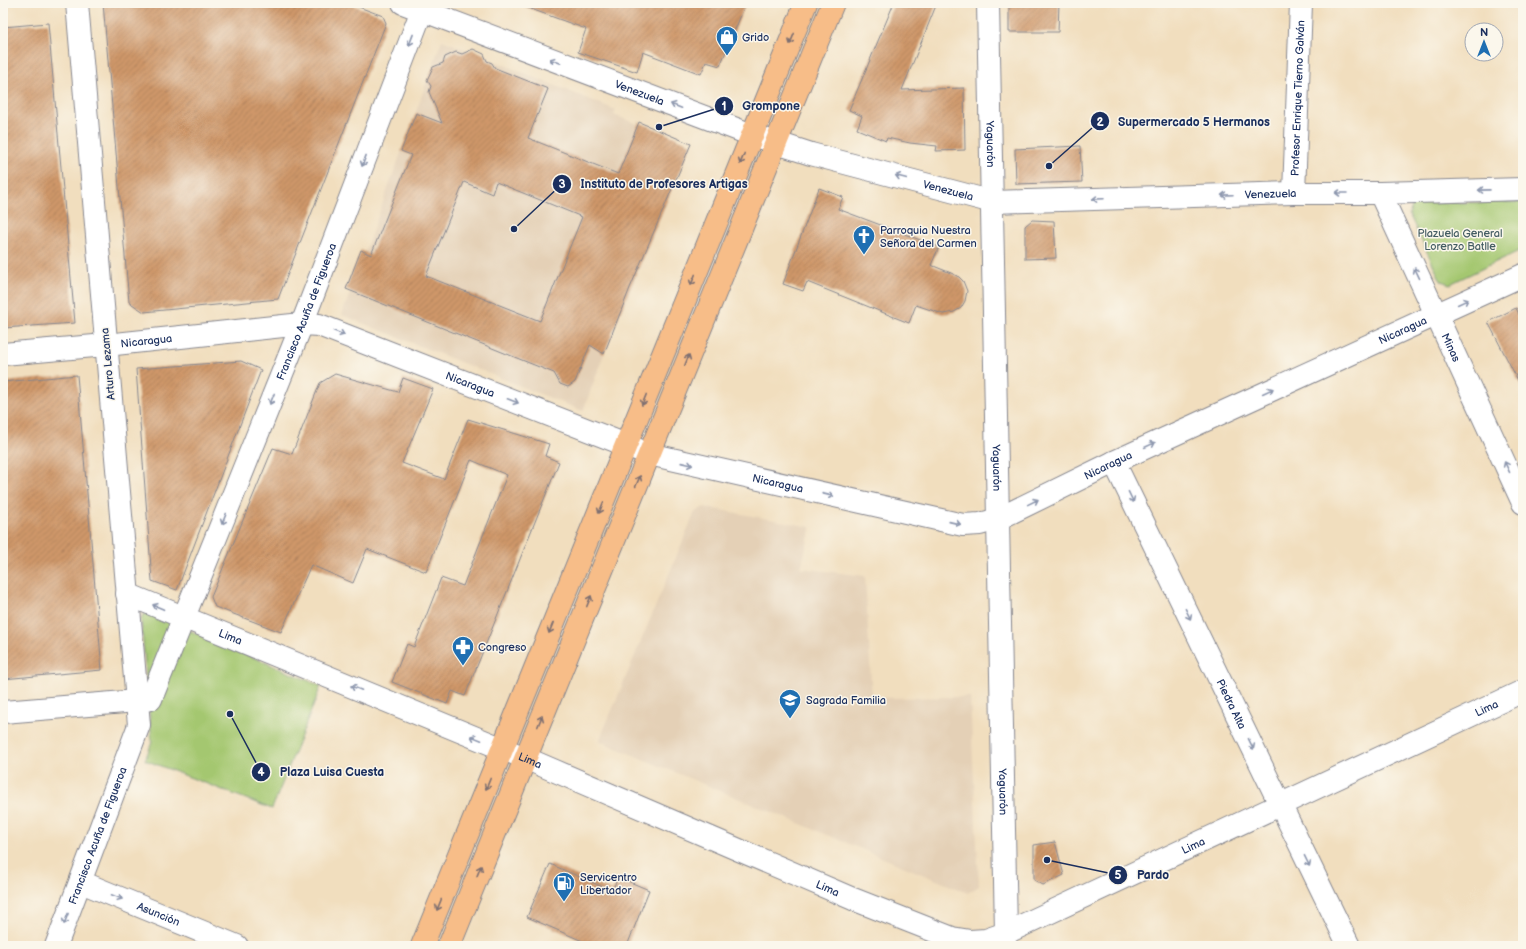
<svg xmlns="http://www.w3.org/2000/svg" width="1526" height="949" font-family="'Balsamiq Sans',sans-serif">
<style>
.built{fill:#e4d0b6}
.green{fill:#a4c770;stroke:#607b67}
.building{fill:url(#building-hatch);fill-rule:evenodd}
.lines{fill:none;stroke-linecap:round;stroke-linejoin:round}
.minor-casing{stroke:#86868e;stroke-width:24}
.major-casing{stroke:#86868e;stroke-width:24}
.minor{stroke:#fff;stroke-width:22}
.major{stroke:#f7bd88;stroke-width:22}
.oneway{stroke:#7e6f71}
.oneway2{stroke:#8d97ae}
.labels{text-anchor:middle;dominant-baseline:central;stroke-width:3;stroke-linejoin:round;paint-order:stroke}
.poi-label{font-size:11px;fill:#1b2f5e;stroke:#fbf7ec;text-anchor:start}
.street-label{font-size:11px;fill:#1b2f5e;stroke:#fbf7ec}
.park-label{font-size:11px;fill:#445d63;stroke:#fbf7ec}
.leader{fill:none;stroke:#1b2f5e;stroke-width:1.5}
.callout-dot{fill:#1b2f5e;stroke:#fbf7ec;stroke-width:1.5}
.mark-label{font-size:12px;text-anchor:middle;font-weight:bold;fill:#fff}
.callout-label{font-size:12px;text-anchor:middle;font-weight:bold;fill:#1b2f5e;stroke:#fbf7ec;stroke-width:3;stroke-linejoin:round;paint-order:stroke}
</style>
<defs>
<pattern id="building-hatch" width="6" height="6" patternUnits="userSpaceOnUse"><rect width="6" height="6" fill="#cf9769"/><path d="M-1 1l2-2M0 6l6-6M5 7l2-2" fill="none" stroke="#a77c5a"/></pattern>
</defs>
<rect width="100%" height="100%" fill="#fbf7ec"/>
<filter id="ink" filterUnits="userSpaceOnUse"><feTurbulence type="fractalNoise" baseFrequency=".025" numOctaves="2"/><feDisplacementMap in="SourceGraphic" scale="8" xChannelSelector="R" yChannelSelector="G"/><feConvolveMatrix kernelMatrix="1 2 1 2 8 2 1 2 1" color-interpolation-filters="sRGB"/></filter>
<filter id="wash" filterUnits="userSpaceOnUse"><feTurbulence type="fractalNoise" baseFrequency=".012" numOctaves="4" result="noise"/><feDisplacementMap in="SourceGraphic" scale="16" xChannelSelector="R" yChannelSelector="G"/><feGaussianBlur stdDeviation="0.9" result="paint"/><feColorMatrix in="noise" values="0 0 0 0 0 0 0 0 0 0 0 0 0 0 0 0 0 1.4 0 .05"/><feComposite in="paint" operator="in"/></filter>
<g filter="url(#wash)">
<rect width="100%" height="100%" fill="#f1debe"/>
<g class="built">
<path d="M442,40L616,110L614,115L691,144L604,354L583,411L342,315Z"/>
<path d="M704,507L811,527L801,568L865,576L872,698L970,697L979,886L968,893L599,741L695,512Z"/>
</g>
<g class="green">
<path d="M1523,202V249L1450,284L1441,281L1409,214L1412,207L1420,203Z"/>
<path d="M148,613L321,686L272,809L145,760L152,742L141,620L143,615Z"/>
</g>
<g id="blocks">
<g class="building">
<path d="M103,3H348L383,16L386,23L278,299L144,312L129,302Z"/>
<path d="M521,3H746L720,66L706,62L701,74L643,52L637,72L578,52L586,29L520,5Z"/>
<path d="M894,3H937L902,90L964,88L965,150L936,151L937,146L910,143L887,138L886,141L857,129L862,116L849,110Z"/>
<path d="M1009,3H1059L1058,32H1009Z"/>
<path d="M48,23L75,323L3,328V27Z"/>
<path d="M473,49L484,54L487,61L492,63L495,68L548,89L528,138L618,174L639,122L691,144L630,288L604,354L590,345L575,382L568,387L560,384L554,373L346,289L361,250L371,255L411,155L401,151L416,113L442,123L429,92L431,86L427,80L433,67L443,63L445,57L456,52L462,54ZM464,182L492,194L496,182L582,217L540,321L426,276Z"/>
<path d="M1080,146L1082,182L1016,184L1015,149Z"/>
<path d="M819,188L843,197L838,209L939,247L931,265L951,273L959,277L963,281L967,291L965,301L961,308L954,312L943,314L916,305L909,323L807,282L803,291L783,284Z"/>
<path d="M1032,220L1054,221L1056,258L1025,259V226Z"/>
<path d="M1516,308L1523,322V390L1488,322Z"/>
<path d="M241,361L261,370L177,590L152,581L136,369Z"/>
<path d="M335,374L398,392L403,378L433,389L402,463L444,479L468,419L549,444L545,456L559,462L465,696L452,691L447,704L392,682L407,644L414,647L441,578L463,586L507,475L471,460L426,572L367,549L353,583L311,565L281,632L215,607L211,597L273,448L292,454L320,383Z"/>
<path d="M77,375L102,670L3,679V382Z"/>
<path d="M1055,842L1064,875L1043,885L1034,880V845Z"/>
<path d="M550,864L612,891L618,877L649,890L627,946H594L527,917Z"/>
</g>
</g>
</g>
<g filter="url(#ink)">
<use href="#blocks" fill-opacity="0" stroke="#86868e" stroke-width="1"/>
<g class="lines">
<g class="minor-casing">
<g id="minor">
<path id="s1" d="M403,3L752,135L811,154L993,202L1294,193H1380L1523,189"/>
<path id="s2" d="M988,3L1006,933L1003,945"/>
<path id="s3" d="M1294,193L1301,3"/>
<path id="s4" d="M1380,193L1523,503"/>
<path id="s5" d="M3,354L106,345L302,324L319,325L649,454L963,525L980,524L998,519L1114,462L1523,275"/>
<path id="s6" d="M1114,462L1349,946"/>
<path id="s7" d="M127,594L525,758L853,899L952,938L970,941L986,940L1006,933L1523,691"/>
<path id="s8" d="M3,712L137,701L151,699L302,324L422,10L423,3"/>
<path id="s9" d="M81,882L237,946"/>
<path id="s10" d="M56,946L139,725L77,3"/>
</g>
</g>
<g class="major-casing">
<g id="major">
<path d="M422,946L806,3"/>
<path d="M449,946L833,3"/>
</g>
</g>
<use href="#minor" class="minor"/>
<use href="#major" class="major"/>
</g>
<defs><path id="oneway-shaft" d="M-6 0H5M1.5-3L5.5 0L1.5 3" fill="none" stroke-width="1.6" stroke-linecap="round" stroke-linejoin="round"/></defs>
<g class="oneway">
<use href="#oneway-shaft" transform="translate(792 39) rotate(112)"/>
<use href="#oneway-shaft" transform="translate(742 159) rotate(112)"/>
<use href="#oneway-shaft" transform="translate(693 280) rotate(112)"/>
<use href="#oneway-shaft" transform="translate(687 360) rotate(-68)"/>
<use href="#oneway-shaft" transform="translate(644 400) rotate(112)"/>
<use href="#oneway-shaft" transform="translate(638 481) rotate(-67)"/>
<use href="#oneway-shaft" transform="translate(601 508) rotate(112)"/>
<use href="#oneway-shaft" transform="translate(589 601) rotate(-68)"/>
<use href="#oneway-shaft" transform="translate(551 628) rotate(112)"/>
<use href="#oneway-shaft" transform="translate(540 721) rotate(-68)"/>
<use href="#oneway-shaft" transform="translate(488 784) rotate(112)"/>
<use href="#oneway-shaft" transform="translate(479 871) rotate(-68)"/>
<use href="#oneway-shaft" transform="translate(439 905) rotate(112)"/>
</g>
<g class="oneway2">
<use href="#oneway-shaft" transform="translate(411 40) rotate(111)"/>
<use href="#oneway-shaft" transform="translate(555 61) rotate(-159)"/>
<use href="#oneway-shaft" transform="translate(676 106) rotate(-159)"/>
<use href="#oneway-shaft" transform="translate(364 161) rotate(111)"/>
<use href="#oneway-shaft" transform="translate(901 177) rotate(-165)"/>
<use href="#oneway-shaft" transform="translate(1484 190) rotate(179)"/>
<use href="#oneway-shaft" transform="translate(1341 193) rotate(180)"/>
<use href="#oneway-shaft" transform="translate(1227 195) rotate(178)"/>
<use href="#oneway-shaft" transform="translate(1098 199) rotate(178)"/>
<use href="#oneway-shaft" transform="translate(1417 273) rotate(-115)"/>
<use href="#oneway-shaft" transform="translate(1463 302) rotate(-25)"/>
<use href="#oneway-shaft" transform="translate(339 333) rotate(21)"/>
<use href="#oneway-shaft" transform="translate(1268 391) rotate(-25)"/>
<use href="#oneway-shaft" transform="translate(272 399) rotate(112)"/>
<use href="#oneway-shaft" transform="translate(513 401) rotate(21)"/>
<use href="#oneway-shaft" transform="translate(1150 445) rotate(-25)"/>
<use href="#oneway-shaft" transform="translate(687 464) rotate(13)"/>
<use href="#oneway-shaft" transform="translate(1507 467) rotate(-115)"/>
<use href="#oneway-shaft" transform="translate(828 495) rotate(13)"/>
<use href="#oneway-shaft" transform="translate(1131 497) rotate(64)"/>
<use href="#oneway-shaft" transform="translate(1033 502) rotate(-26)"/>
<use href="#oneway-shaft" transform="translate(224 519) rotate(112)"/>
<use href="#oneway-shaft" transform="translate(955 523) rotate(13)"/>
<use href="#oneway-shaft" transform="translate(158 607) rotate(-157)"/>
<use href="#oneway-shaft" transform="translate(1188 614) rotate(64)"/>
<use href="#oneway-shaft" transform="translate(356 688) rotate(-158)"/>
<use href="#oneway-shaft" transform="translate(476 738) rotate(-158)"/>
<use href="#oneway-shaft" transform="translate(1251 744) rotate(64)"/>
<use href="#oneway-shaft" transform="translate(1307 861) rotate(64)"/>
<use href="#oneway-shaft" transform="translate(117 897) rotate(22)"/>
<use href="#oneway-shaft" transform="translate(66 919) rotate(111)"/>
</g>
</g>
<defs>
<g id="shop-pin" transform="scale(1.15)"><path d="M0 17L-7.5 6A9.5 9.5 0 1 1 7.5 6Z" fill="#1f6fb2" stroke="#fbf7ec"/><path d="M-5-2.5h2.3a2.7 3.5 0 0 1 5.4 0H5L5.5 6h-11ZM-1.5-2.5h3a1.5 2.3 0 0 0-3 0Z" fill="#fff"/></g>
<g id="church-pin" transform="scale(1.15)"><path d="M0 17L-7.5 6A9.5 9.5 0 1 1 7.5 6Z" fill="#1f6fb2" stroke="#fbf7ec"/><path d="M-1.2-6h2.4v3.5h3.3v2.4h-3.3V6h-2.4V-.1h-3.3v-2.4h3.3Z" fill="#fff"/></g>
<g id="pharmacy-pin" transform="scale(1.15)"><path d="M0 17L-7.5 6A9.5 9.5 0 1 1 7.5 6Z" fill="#1f6fb2" stroke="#fbf7ec"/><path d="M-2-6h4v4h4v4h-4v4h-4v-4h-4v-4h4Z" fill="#fff"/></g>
<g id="school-pin" transform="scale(1.15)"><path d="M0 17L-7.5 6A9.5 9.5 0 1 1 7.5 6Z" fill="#1f6fb2" stroke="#fbf7ec"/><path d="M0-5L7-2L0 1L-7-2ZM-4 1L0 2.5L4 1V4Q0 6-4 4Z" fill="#fff"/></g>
<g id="fuel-pin" transform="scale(1.15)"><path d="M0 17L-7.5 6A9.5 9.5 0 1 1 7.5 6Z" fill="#1f6fb2" stroke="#fbf7ec"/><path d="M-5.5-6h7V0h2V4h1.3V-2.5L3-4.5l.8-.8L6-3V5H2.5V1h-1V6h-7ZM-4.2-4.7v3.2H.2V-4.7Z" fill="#fff"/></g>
</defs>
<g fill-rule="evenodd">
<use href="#shop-pin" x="727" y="37"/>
<use href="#church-pin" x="864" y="236"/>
<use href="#pharmacy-pin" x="463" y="647"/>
<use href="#school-pin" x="790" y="700"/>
<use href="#fuel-pin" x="564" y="883"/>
</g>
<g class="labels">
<g class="poi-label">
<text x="742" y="37">Grido</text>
<text x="880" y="230">Parroquia Nuestra<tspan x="880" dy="13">Señora del Carmen</tspan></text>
<text x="478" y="647">Congreso</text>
<text x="806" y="700">Sagrada Familia</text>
<text x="580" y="877">Servicentro<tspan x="580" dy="13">Libertador</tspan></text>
</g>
<g class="street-label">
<text stroke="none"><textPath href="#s1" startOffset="253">Venezuela</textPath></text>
<text stroke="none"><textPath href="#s3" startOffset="95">Profesor Enrique Tierno Galván</textPath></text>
<text stroke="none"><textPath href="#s2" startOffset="141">Yaguarón</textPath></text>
<text stroke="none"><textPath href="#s1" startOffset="577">Venezuela</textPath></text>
<text stroke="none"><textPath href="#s1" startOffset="901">Venezuela</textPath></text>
<text stroke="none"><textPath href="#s8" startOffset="566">Francisco Acuña de Figueroa</textPath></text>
<text stroke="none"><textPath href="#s5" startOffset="1476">Nicaragua</textPath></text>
<text stroke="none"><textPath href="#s5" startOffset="144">Nicaragua</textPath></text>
<text stroke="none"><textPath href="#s4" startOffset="170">Minas</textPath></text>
<text transform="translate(108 364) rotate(-95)">Arturo Lezama</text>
<text stroke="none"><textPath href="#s5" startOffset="480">Nicaragua</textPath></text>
<text stroke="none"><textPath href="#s5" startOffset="1152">Nicaragua</textPath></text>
<text stroke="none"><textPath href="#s2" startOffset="465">Yaguarón</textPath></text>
<text stroke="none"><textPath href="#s5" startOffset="804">Nicaragua</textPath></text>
<text stroke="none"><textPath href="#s7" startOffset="112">Lima</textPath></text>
<text stroke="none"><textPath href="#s6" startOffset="269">Piedra Alta</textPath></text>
<text stroke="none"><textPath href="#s7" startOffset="1480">Lima</textPath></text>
<text stroke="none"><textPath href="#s7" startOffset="436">Lima</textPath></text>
<text stroke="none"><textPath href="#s2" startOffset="789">Yaguarón</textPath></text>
<text stroke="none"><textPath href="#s10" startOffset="118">Francisco Acuña de Figueroa</textPath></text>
<text stroke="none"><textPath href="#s7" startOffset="1156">Lima</textPath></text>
<text stroke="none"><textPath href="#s7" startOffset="760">Lima</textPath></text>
<text stroke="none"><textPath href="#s9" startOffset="84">Asunción</textPath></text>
</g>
<g class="park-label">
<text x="1460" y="233">Plazuela General<tspan x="1460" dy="13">Lorenzo Batlle</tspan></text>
</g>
</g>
<path class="leader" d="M659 127L724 106M1049 166L1100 121M514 229L562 184M230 714L261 772M1047 860L1118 875"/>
<g class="callout-dot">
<circle cx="659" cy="127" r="4"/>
<circle cx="1049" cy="166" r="4"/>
<circle cx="514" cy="229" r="4"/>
<circle cx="230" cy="714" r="4"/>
<circle cx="1047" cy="860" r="4"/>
<circle cx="724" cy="106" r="10"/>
<circle cx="1100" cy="121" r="10"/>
<circle cx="562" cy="184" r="10"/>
<circle cx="261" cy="772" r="10"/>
<circle cx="1118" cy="875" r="10"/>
</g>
<g class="mark-label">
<text x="724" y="110">1</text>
<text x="1100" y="126">2</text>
<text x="562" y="188">3</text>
<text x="261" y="776">4</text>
<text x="1118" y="879">5</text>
</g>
<g class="callout-label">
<text x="771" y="110">Grompone</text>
<text x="1194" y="126">Supermercado 5 Hermanos</text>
<text x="664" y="188">Instituto de Profesores Artigas</text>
<text x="332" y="776">Plaza Luisa Cuesta</text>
<text x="1153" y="879">Pardo</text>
</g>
<rect width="1526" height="949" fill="none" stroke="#fbf7ec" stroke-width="16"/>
<g transform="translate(1484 42)"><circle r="19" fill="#fbf7ec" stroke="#a1a7b3"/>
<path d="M0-3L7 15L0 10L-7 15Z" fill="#1f6fb2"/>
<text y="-6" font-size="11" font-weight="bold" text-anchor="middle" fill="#1b2f5e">N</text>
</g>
</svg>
